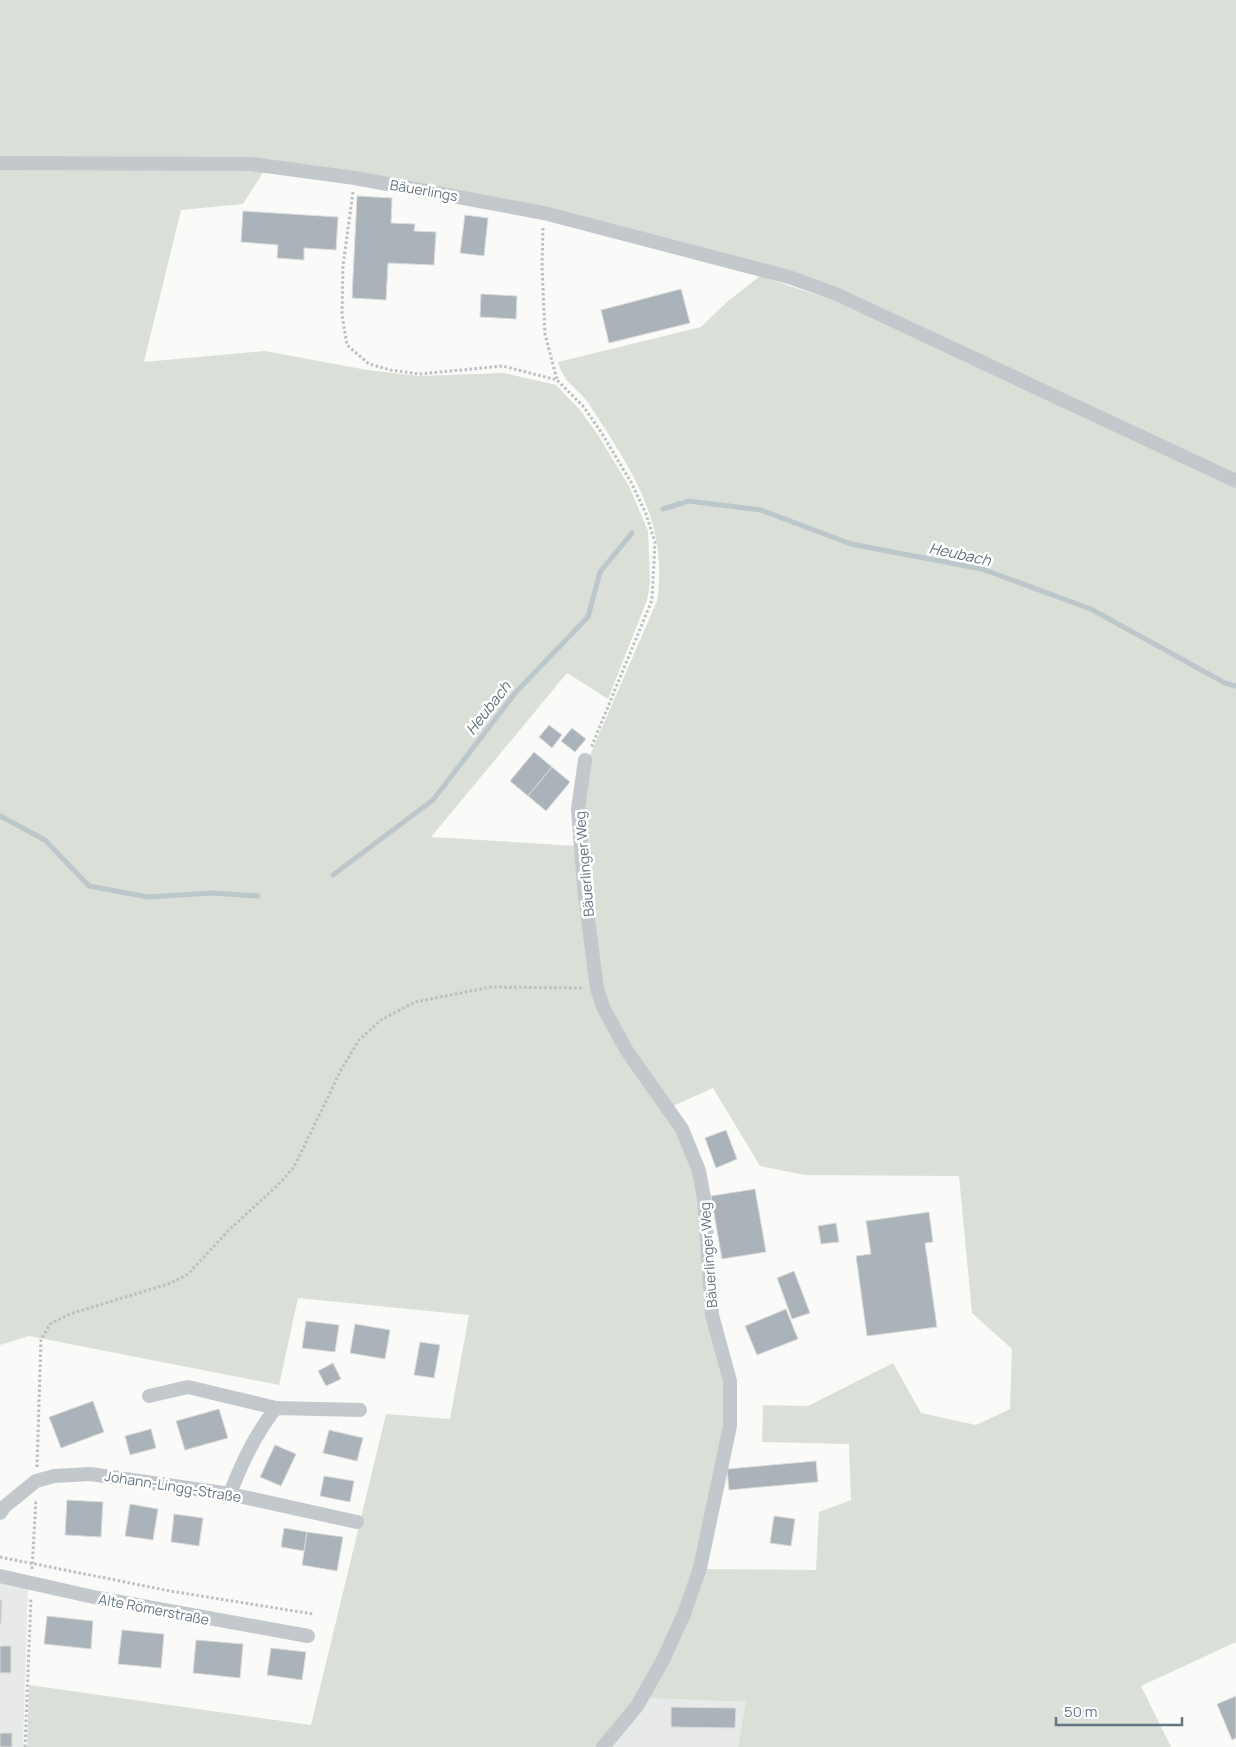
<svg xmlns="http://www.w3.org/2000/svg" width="1236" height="1747" font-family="Manrope,sans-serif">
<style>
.built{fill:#e8e9e9}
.green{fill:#dadfd7}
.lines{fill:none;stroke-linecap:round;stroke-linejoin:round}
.stream{stroke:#bbc7cb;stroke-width:5}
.building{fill:#aab3b9;stroke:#dcdcda}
.path{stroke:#bbbfc2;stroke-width:3;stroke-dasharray:2.5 2.5;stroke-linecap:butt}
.minor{stroke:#c3c8cc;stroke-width:14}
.labels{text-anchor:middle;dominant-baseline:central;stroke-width:5;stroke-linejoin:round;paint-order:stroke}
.street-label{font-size:14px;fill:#657683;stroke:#fff}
.water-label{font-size:15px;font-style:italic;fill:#60757c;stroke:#fff}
</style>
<rect width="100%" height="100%" fill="#fafaf8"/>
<g class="built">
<path d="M0,1582L28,1589L23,1747H0Z"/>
<path d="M646,1698L747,1702L738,1747H606Z"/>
</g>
<g class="green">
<path d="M0,0H1236V475L839,288L551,209L358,172L252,159H0Z"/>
<path d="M0,169L264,171L243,204L181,210L144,362L265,351L367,370L419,376L504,373L556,385L580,410L598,435L629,486L648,531L650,582L647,600L608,699L567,673L431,837L577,846L590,983L677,1131L695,1173L714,1332L728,1404L697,1568L680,1613L634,1704L599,1747H27L29,1685L311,1725L386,1414L450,1419L469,1315L298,1298L279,1385L29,1336L0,1345Z"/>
<path d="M760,276L832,300L1236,486V1642L1141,1686L1171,1747H738L746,1702L646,1698L703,1569L816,1570L819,1512L851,1500L849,1444L762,1442L763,1405L808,1406L893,1363L921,1413L976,1425L1010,1409L1012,1349L972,1313L959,1176L805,1175L760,1166L713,1088L673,1106L619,1028L602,988L581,810L588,760L657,601C669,521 630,468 589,404C576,385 566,387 558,362L701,327L727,302Z"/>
</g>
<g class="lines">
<g class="stream">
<path d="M663,509L689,501L761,510L851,544L982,569L1091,609L1225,683L1236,686"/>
<path d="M0,816L45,840L89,886L148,897L211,893L258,896"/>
<path d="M333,875L433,800L516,692L588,617L600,572L632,533"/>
</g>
</g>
<g class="building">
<path d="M357,196L392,198L391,223L415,224L414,231L436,232L434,265L388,263L386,300L352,298Z"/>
<path d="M243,211L338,217L336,250L304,248V260L277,258L278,245L241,242Z"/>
<path d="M465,215L488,218L484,256L460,253Z"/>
<path d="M681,289L690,323L609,343L601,310Z"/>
<path d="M481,294L517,296L516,319L480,317Z"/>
<path d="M549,725L562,735L552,748L539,737Z"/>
<path d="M572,728L586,739L575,752L561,741Z"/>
<path d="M534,752L552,767L528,796L510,781Z"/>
<path d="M552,767L570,782L546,811L528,796Z"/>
<path d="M726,1130L737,1159L716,1168L705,1138Z"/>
<path d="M755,1189L766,1252L722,1259L711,1196Z"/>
<path d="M929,1212L933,1242L925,1243L937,1327L867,1336L856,1256L871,1254L866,1221Z"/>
<path d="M836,1223L839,1242L821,1244L818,1226Z"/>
<path d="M794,1271L810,1313L792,1319L777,1278Z"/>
<path d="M786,1309L798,1339L757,1355L745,1326Z"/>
<path d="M306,1321L339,1325L335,1352L302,1348Z"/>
<path d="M355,1324L390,1330L385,1359L350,1353Z"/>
<path d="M420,1342L440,1345L434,1378L414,1375Z"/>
<path d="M333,1363L341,1379L326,1386L318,1371Z"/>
<path d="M93,1401L104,1432L61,1448L49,1417Z"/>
<path d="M219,1409L228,1438L185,1450L176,1421Z"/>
<path d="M151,1429L156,1448L130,1455L125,1436Z"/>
<path d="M329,1430L363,1438L357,1461L323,1453Z"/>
<path d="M275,1445L296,1454L281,1486L260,1477Z"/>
<path d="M816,1461L818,1482L729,1490L727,1469Z"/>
<path d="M324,1476L354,1481L350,1502L320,1496Z"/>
<path d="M67,1500L103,1502L101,1537L65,1535Z"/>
<path d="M130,1504L158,1509L153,1540L125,1536Z"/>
<path d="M174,1514L203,1518L199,1546L171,1542Z"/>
<path d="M774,1516L795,1519L791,1546L770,1543Z"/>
<path d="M284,1528L307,1532L304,1551L281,1547Z"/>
<path d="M307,1532L343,1537L337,1571L302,1565Z"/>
<path d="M0,1600H2L1,1624H0Z"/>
<path d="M47,1616L93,1621L91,1649L44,1644Z"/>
<path d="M122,1630L164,1634L161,1668L118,1664Z"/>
<path d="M196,1640L243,1644L240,1678L193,1673Z"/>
<rect x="0" y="1646" width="11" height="27"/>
<path d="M271,1648L306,1652L302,1680L267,1675Z"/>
<path d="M1236,1696V1738L1232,1740L1217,1704Z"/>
<path d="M671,1707L736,1708L735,1728L671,1727Z"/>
<rect x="0" y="1733" width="12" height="14"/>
</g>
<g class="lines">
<g class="path">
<path d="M353,192L343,266L342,315L347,345L369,364L391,370L419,374L503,366L557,380L583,406L601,432L632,484L646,514L655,542L652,600L591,748"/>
<path d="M543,228L542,267L545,334L557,380"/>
<path d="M37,1467L41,1340L50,1324L70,1314L171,1283L188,1274L229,1230L280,1183L294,1167L341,1070L359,1040L381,1020L415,1002L491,987L583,988"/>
<path d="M0,1557L170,1591L313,1614"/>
<path d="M32,1569L36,1500"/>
<path d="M25,1747L31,1598"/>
</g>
<g class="minor">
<path d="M0,163L251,164L355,178L544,213L789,277L836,294L1236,481"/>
<path d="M585,760L578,809L584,887L597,989L604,1009L627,1051L682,1129L699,1171L704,1198L712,1315L730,1381V1426L700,1568L684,1614L663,1660L637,1706L603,1747"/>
<path d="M149,1396L188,1387L276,1408"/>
<path d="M230,1494C241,1464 256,1433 276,1408L360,1410"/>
<path d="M0,1513L4,1507L36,1481L54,1476L90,1474L230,1494L357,1522"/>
<path d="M0,1576L98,1598L308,1636"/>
</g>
</g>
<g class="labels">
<g class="street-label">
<text transform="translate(424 190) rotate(10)">Bäuerlings</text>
<text transform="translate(584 864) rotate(-95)">Bäuerlinger Weg</text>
<text transform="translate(708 1255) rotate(-94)">Bäuerlinger Weg</text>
<text transform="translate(173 1486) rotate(9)">Johann-Lingg-Straße</text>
<text transform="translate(154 1609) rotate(11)">Alte Römerstraße</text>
</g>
<g class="water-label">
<text transform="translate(960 554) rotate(12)">Heubach</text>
<text transform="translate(488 708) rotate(-52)">Heubach</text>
</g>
</g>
<path d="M1056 1717v8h126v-8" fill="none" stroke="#657683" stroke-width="2.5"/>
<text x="1064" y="1717" font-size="15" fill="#657683" stroke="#ffffff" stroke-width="4" paint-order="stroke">50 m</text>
</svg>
